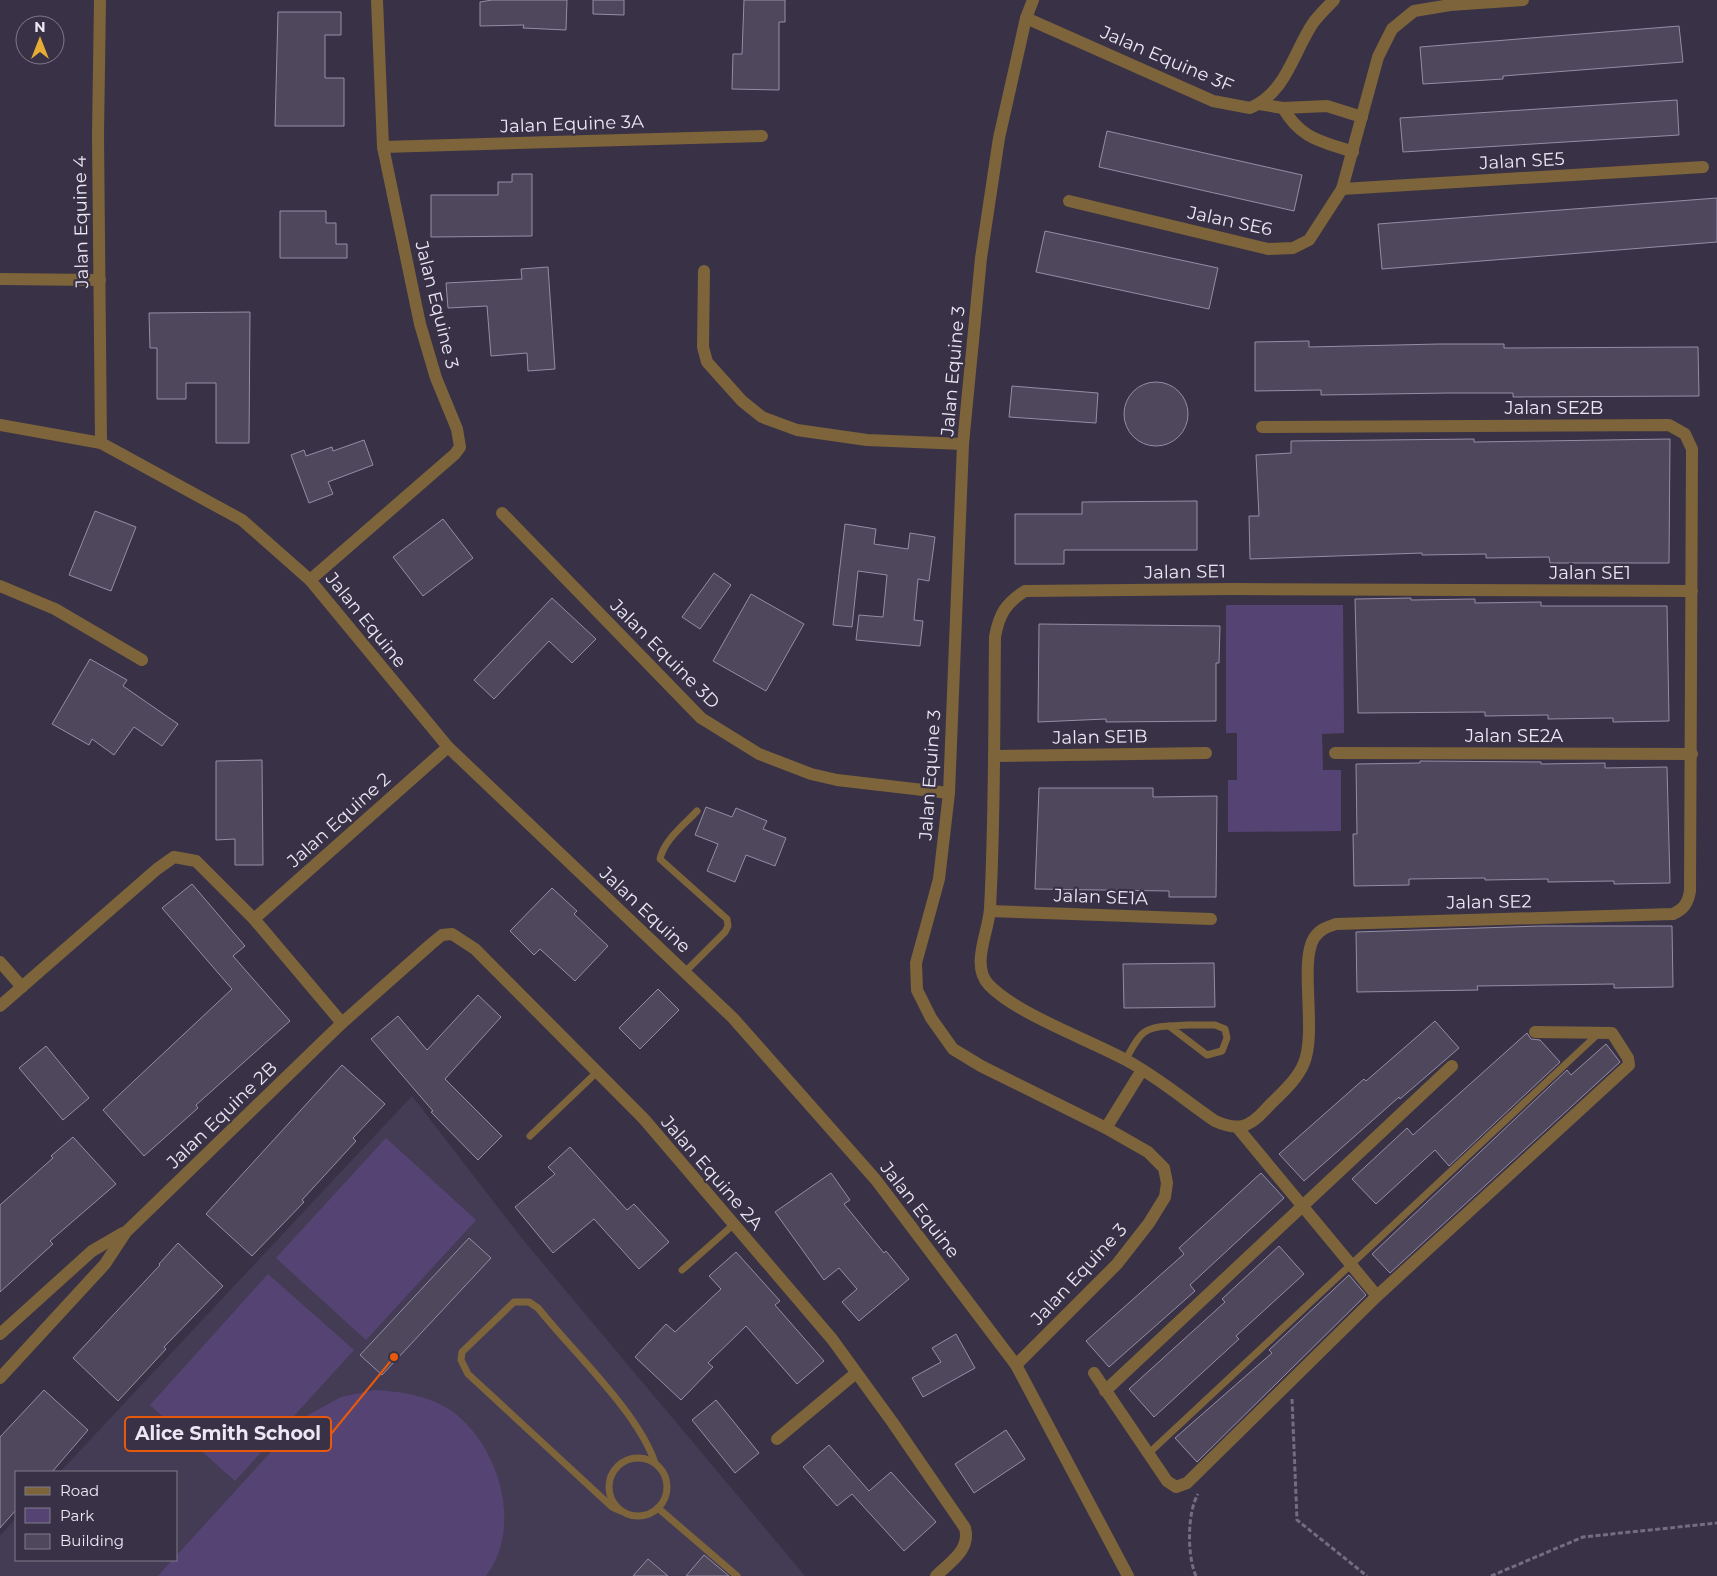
<svg xmlns="http://www.w3.org/2000/svg" width="1717" height="1576" font-family="Montserrat,sans-serif">
<style>
.built{fill:#443c55}
.green{fill:#554473}
.building{fill:#4f485d;stroke:#958da5}
.lines{fill:none;stroke-linecap:round;stroke-linejoin:round}
.path{stroke:#736d7f;stroke-width:3;stroke-dasharray:5 2.5;stroke-linecap:butt}
.lane{stroke:#7d643a;stroke-width:7}
.street{stroke:#7d643a;stroke-width:12}
.labels{text-anchor:middle;dominant-baseline:central;stroke-width:4.5;stroke-linejoin:round;paint-order:stroke}
.street-label{font-size:18px;fill:#ebe7f4;stroke:#393246}
.leader{fill:none;stroke:#e8590c;stroke-width:2}
.callout-dot{fill:#e8590c;stroke:#393246;stroke-width:2}
.callout{fill:#393246;stroke:#e8590c;stroke-width:2}
.callout-label{font-size:19px;text-anchor:middle;font-weight:bold;fill:#ebe7f4}
</style>
<rect width="100%" height="100%" fill="#393246"/>
<path class="built" d="M412,1096L524,1241L805,1576H0V1536L16,1518V1560H176V1472H60Z"/>
<g class="green">
<path d="M1226,605H1343L1344,733L1322,734L1323,770H1341V831L1228,832V780H1237V733H1226Z"/>
<path d="M386,1138L476,1220L366,1340L276,1258Z"/>
<path d="M268,1274L354,1350L235,1481L150,1405Z"/>
<path d="M375,1390C404,1392 433,1396 457,1415C501,1452 522,1528 486,1576H158L172,1560H176V1556L301,1419L341,1397Z"/>
</g>
<g class="building">
<path d="M492,0H567L566,30L523,28L524,25L480,26V2Z"/>
<path d="M593,0H624V15L593,14Z"/>
<path d="M744,0H785V22H779V90L732,89L733,54H742Z"/>
<path d="M278,12H341V35H325V78H344V126H275Z"/>
<path d="M1679,26L1683,62L1503,76V79L1423,84L1420,47Z"/>
<path d="M1677,100L1679,135L1403,152L1400,118Z"/>
<path d="M1107,131L1302,175L1294,211L1099,167Z"/>
<path d="M512,174H532V236L431,237V195H498V182H512Z"/>
<path d="M1717,198V242L1382,269L1378,224Z"/>
<path d="M280,211H326V223H336V244H347V258H280Z"/>
<path d="M1045,231L1218,268L1209,309L1036,272Z"/>
<path d="M548,267L555,369L528,371L527,353L491,356L487,306L448,308L446,283L522,279L521,269Z"/>
<path d="M250,312L249,443H216V383H186V399H157V348H150L149,313Z"/>
<path d="M1309,341V347L1439,344H1504V348L1698,347L1699,396L1513,397V393H1449L1321,395V390L1255,391V342Z"/>
<circle cx="1156" cy="414" r="32"/>
<path d="M1012,386L1098,393L1096,423L1009,417Z"/>
<path d="M1474,439V442L1670,439L1669,563H1550L1549,557L1486,558V554L1422,555V553L1250,559L1249,516H1259L1256,455L1291,453V441Z"/>
<path d="M364,440L373,465L328,482L333,494L309,503L291,455L304,450L306,456L332,447L333,451Z"/>
<path d="M1197,501V550H1064V564H1015V514H1082V502Z"/>
<path d="M95,511L136,527L111,591L69,575Z"/>
<path d="M443,519L473,558L423,596L393,557Z"/>
<path d="M845,524L876,529L874,544L908,549L910,533L935,537L929,581L918,579L914,620L923,621L920,646L856,640L859,615L883,617L887,575L858,571L852,627L833,625Z"/>
<path d="M714,573L731,585L700,629L682,617Z"/>
<path d="M751,594L804,624L766,691L713,661Z"/>
<path d="M552,598L596,639L572,663L549,641L494,699L474,680Z"/>
<path d="M1411,598V600L1475,599V603L1541,602V606H1667L1669,721L1613,722V718L1548,719V715L1485,716V712L1358,713L1355,599Z"/>
<path d="M1039,624L1220,626L1219,663H1216V721L1106,722V719L1038,722Z"/>
<path d="M90,659L127,680L123,686L178,724L162,746L134,727L114,755L92,739L89,745L52,724Z"/>
<path d="M262,760L263,865H235V839L216,840V761Z"/>
<path d="M1420,761L1541,762V764L1605,763V768L1667,767L1670,883L1614,884V881L1548,882V879L1485,880V878L1409,879V885L1354,886L1353,834H1357L1356,764L1420,763Z"/>
<path d="M1039,788H1153V797L1217,796L1216,897H1169V891L1035,889Z"/>
<path d="M706,807L732,817L736,808L767,821L763,829L786,838L775,866L746,855L735,882L707,871L718,844L695,835Z"/>
<path d="M192,884L245,946L233,956L290,1021L196,1105L198,1108L144,1156L103,1110L232,989L162,908Z"/>
<path d="M552,888L577,911L574,914L608,946L575,981L540,949L534,955L510,931Z"/>
<path d="M1541,926H1672L1673,987L1614,988V984L1477,986L1478,990L1357,992L1356,932Z"/>
<path d="M1214,963L1215,1007L1124,1008L1123,964Z"/>
<path d="M658,989L679,1010L640,1049L619,1028Z"/>
<path d="M478,995L501,1017L445,1079L502,1136L478,1160L431,1112L433,1111L371,1039L398,1016L427,1050Z"/>
<path d="M1435,1021L1459,1048L1400,1099L1399,1097L1304,1181L1279,1154L1364,1079L1366,1081Z"/>
<path d="M1527,1033L1531,1039L1540,1040L1560,1062L1449,1166L1435,1150L1376,1204L1352,1179L1407,1128L1413,1135Z"/>
<path d="M1606,1044L1620,1062L1390,1273L1372,1254L1567,1070L1571,1075Z"/>
<path d="M46,1046L89,1098L63,1120L19,1068Z"/>
<path d="M342,1065L385,1104L353,1138L356,1141L302,1200L304,1202L252,1256L206,1214Z"/>
<path d="M73,1137L116,1184L50,1241L53,1244L0,1292V1205L53,1158L51,1156Z"/>
<path d="M570,1147L627,1210L634,1204L669,1242L639,1269L594,1219L553,1253L515,1207L555,1174L548,1167Z"/>
<path d="M831,1173L850,1200L844,1204L884,1253L886,1251L909,1279L859,1321L842,1302L857,1289L839,1268L824,1280L775,1212Z"/>
<path d="M1261,1173L1284,1198L1190,1285L1195,1291L1109,1367L1086,1341L1184,1254L1179,1248Z"/>
<path d="M469,1238L491,1258L382,1375L360,1355Z"/>
<path d="M178,1243L223,1286L164,1347L166,1349L118,1401L73,1358L160,1265L159,1264Z"/>
<path d="M1279,1246L1304,1274L1236,1336L1239,1339L1154,1417L1129,1389L1225,1302L1222,1299Z"/>
<path d="M736,1252L780,1301L775,1305L824,1361L797,1384L746,1326L708,1363L713,1367L681,1400L635,1357L666,1324L675,1332L721,1289L709,1276Z"/>
<path d="M1349,1275L1366,1295L1197,1462L1175,1438L1272,1353L1269,1350Z"/>
<path d="M956,1334L975,1368L923,1397L912,1378L941,1362L932,1348Z"/>
<path d="M44,1390L88,1430L52,1472H16V1510L0,1528V1437Z"/>
<path d="M716,1400L759,1453L735,1473L692,1420Z"/>
<path d="M1006,1430L1025,1459L974,1493L955,1464Z"/>
<path d="M829,1445L869,1491L891,1472L936,1522L904,1551L852,1494L837,1506L803,1467Z"/>
<path d="M704,1555L729,1576H686Z"/>
<path d="M648,1559L668,1576H633Z"/>
</g>
<g class="lines">
<g class="path">
<path d="M1292,1399L1297,1520L1367,1576"/>
<path d="M1196,1576C1187,1556 1187,1513 1198,1494"/>
<path d="M1491,1576L1583,1537L1717,1523"/>
</g>
<g class="lane">
<path d="M685,972L725,932L728,926L727,919L660,859C664,840 684,825 697,811"/>
<path d="M1188,1025H1215L1225,1029L1227,1038L1222,1051L1207,1055L1169,1026Z"/>
<path d="M1126,1059C1139,1036 1141,1027 1169,1026"/>
<path d="M530,1136L597,1072"/>
<path d="M682,1270L733,1225"/>
<path d="M1148,1454L1599,1033"/>
<circle cx="638" cy="1487" r="29"/>
<path d="M658,1508L737,1576"/>
<path d="M621,1511L612,1507L468,1374L461,1360L462,1352L514,1302H529L538,1308C573,1352 638,1412 655,1463"/>
</g>
<g class="street">
<path d="M100,0L98,135L101,443"/>
<path d="M1026,18L1213,101L1250,108C1286,93 1293,53 1313,23C1319,15 1327,7 1334,0"/>
<path d="M1259,104L1283,108L1327,106L1362,117"/>
<path d="M1283,108C1301,139 1321,141 1353,152"/>
<path d="M383,147L762,136"/>
<path d="M1342,189L1703,167"/>
<path d="M1069,201L1268,249L1293,248L1309,240L1342,189L1378,57L1392,29L1414,11L1450,5L1523,0"/>
<path d="M704,271L703,347L707,362L742,401L762,417L797,430L867,440L963,444"/>
<path d="M0,279L100,280"/>
<path d="M0,425L101,443L242,520L310,580L448,747L733,1018L876,1180L1016,1365L1128,1576"/>
<path d="M1262,427L1669,425L1685,434L1692,449L1690,891C1688,903 1684,909 1673,914L1336,924C1327,927 1320,929 1314,938C1299,962 1317,1031 1304,1063C1297,1081 1278,1096 1265,1110C1249,1128 1237,1131 1215,1121C1186,1101 1155,1075 1124,1059C1087,1039 1017,1014 989,985C970,965 989,932 990,908C995,818 994,727 995,637C999,614 1006,603 1025,591L1232,589L1692,591"/>
<path d="M502,513L701,718L759,754L811,774L837,780L949,793"/>
<path d="M310,580L455,454L460,447L457,429L436,378L420,324L383,147L377,0"/>
<path d="M0,586L55,609L142,660"/>
<path d="M1335,753L1692,754"/>
<path d="M994,756L1206,753"/>
<path d="M990,911L1211,919"/>
<path d="M254,919L448,747"/>
<path d="M0,962L22,987"/>
<path d="M0,1006L157,869L174,857L196,861L254,919L342,1023"/>
<path d="M1237,1127L1377,1296"/>
<path d="M1106,1128L1142,1070"/>
<path d="M0,1334L92,1251L123,1233"/>
<path d="M1016,1365L1117,1264L1149,1223L1165,1197L1167,1183L1164,1168L1148,1152L1106,1128L981,1066L953,1049L931,1018L917,990L916,963L939,879L949,793L963,444L981,258L999,138L1026,18L1033,0"/>
<path d="M1094,1373L1167,1481L1176,1487L1187,1483L1377,1296L1629,1065L1628,1058L1612,1033L1535,1032"/>
<path d="M0,1378L105,1264L126,1232L342,1023L430,945L442,935L452,934L475,949L644,1119L832,1339L893,1423L965,1528C971,1550 950,1562 936,1576"/>
<path d="M1105,1391L1452,1066"/>
<path d="M777,1439L856,1373"/>
</g>
</g>
<g class="labels">
<g class="street-label">
<text transform="translate(1167 59) rotate(23)">Jalan Equine 3F</text>
<text transform="translate(572 124) rotate(-2)">Jalan Equine 3A</text>
<text transform="translate(1522 161) rotate(-3)">Jalan SE5</text>
<text transform="translate(1230 221) rotate(12)">Jalan SE6</text>
<text transform="translate(81 222) rotate(-91)">Jalan Equine 4</text>
<text transform="translate(437 305) rotate(76)">Jalan Equine 3</text>
<text transform="translate(953 371) rotate(-85)">Jalan Equine 3</text>
<text x="1554" y="408">Jalan SE2B</text>
<text transform="translate(1185 572) rotate(-1)">Jalan SE1</text>
<text x="1590" y="573">Jalan SE1</text>
<text transform="translate(366 620) rotate(51)">Jalan Equine</text>
<text transform="translate(665 654) rotate(45)">Jalan Equine 3D</text>
<text x="1514" y="736">Jalan SE2A</text>
<text transform="translate(1100 737) rotate(-1)">Jalan SE1B</text>
<text transform="translate(930 775) rotate(-86)">Jalan Equine 3</text>
<text transform="translate(339 820) rotate(-42)">Jalan Equine 2</text>
<text transform="translate(1101 897) rotate(2)">Jalan SE1A</text>
<text transform="translate(1489 902) rotate(-1)">Jalan SE2</text>
<text transform="translate(645 910) rotate(43)">Jalan Equine</text>
<text transform="translate(222 1115) rotate(-44)">Jalan Equine 2B</text>
<text transform="translate(712 1173) rotate(49)">Jalan Equine 2A</text>
<text transform="translate(920 1210) rotate(52)">Jalan Equine</text>
<text transform="translate(1079 1274) rotate(-47)">Jalan Equine 3</text>
</g>
</g>
<path class="leader" d="M394 1357L331 1434"/>
<circle class="callout-dot" cx="394" cy="1357" r="5"/>
<rect class="callout" x="125" y="1417" width="206" height="34" rx="5"/>
<g class="callout-label">
<text x="228" y="1440">Alice Smith School</text>
</g>
<rect x="15" y="1471" width="162" height="90" fill="#393246" stroke="#807a8c"/>
<rect x="25" y="1487" width="25" height="8" fill="#7d643a" stroke="#807a8c"/>
<text x="60" y="1496" font-size="15" fill="#ebe7f4">Road</text>
<rect x="25" y="1508" width="25" height="15" fill="#554473" stroke="#807a8c"/>
<text x="60" y="1521" font-size="15" fill="#ebe7f4">Park</text>
<rect x="25" y="1534" width="25" height="15" fill="#4f485d" stroke="#807a8c"/>
<text x="60" y="1546" font-size="15" fill="#ebe7f4">Building</text>
<g transform="translate(40 40)"><circle r="24" fill="#393246" stroke="#807a8c"/>
<path d="M0-4L9 19L0 12L-9 19Z" fill="#e6ac36"/>
<text y="-8" font-size="14" font-weight="bold" text-anchor="middle" fill="#ebe7f4">N</text>
</g>
</svg>
